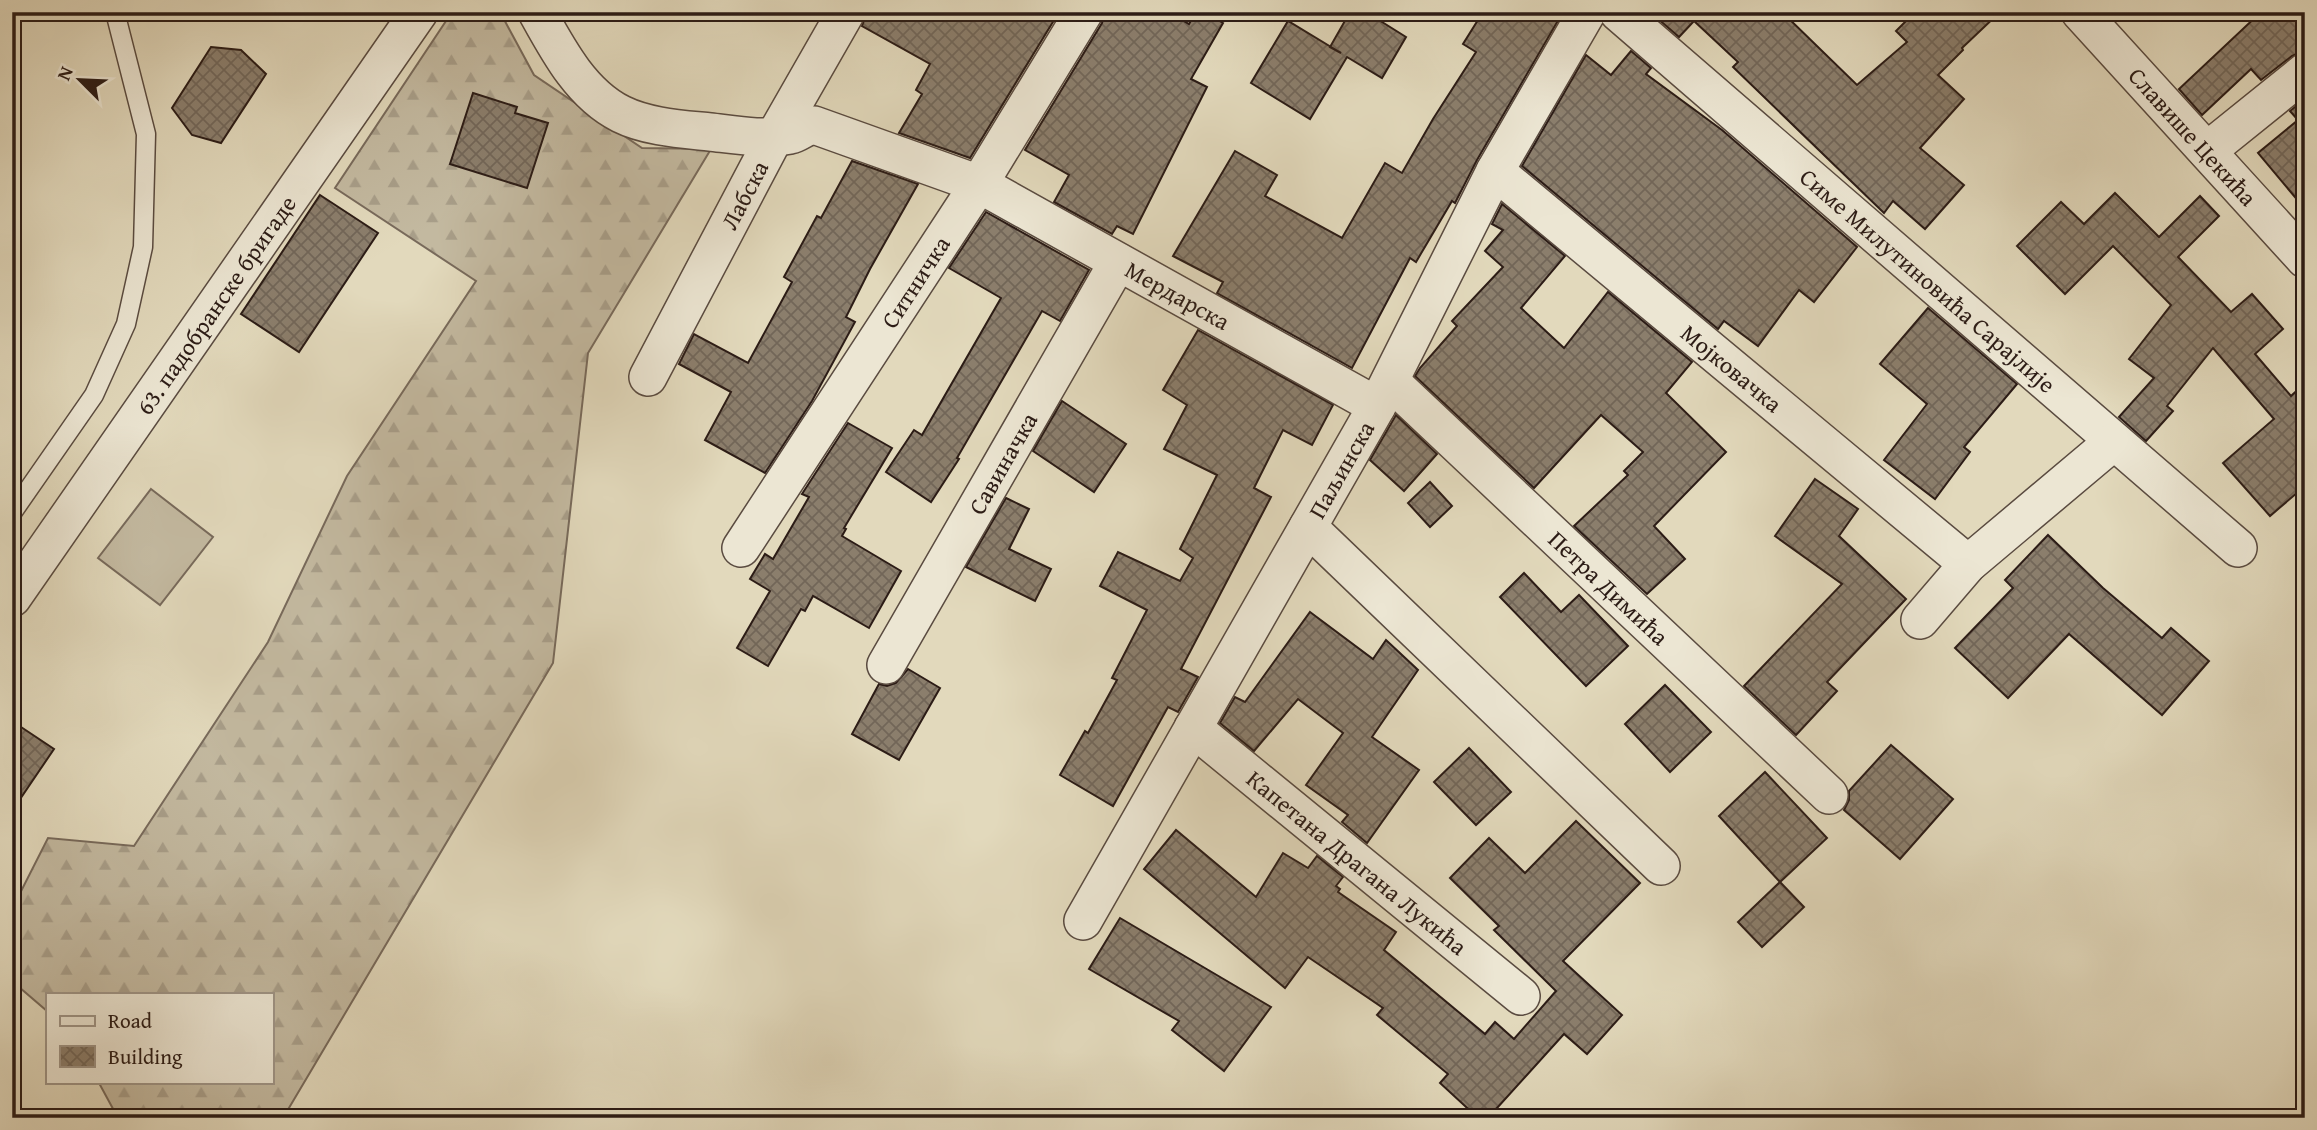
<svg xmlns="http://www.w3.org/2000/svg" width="2317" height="1130" font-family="'Gentium Book Plus',serif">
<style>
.forest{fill:url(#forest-firs);stroke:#786a5b;stroke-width:2}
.garden{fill:#c3b9a0;stroke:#786a5b;stroke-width:2}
.building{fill:url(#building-cross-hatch);stroke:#2c1c16;stroke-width:2}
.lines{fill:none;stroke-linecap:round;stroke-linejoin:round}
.service-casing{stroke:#5a4b40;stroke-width:21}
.minor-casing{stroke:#5a4b40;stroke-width:40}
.service{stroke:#ece6d3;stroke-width:18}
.minor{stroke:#ece6d3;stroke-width:37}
.labels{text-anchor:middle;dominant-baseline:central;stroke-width:5;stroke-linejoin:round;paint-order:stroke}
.street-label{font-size:24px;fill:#2c1c16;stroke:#ece6d3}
</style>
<defs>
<pattern id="forest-firs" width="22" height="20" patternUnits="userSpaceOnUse" patternTransform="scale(1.75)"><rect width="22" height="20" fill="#c3b9a0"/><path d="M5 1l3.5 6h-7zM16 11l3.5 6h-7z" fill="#a89e89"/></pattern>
<pattern id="building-cross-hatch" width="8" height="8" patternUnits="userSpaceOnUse" patternTransform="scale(1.75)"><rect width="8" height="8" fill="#8b7e6c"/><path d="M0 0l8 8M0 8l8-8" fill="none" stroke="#726658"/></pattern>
</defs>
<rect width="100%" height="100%" fill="#e2d9bc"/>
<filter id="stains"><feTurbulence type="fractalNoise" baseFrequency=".00286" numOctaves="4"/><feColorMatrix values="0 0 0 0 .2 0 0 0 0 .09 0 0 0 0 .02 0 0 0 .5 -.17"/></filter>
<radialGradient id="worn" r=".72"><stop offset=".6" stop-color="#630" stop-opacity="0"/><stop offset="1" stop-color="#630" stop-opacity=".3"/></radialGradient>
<path class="forest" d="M452,12H500L534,75L642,148L711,149L588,353L553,663L283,1118H118L99,1083H271V995H47V1011L12,981V909L48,838L134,846L268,642L347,476L476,281L335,188Z"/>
<path class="garden" d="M151,489L213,537L160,605L98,558Z"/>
<g class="building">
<path d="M867,12H1059L970,158L899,133L922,94L916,90L930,64L862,26Z"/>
<path d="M1105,12H1169L1189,24L1196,12H1204L1223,23L1191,79L1207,87L1133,234L1117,226L1112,234L1054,202L1069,175L1025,150L1102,23Z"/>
<path d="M1350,12H1366L1406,37L1382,78L1347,57L1310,119L1251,83L1288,21L1341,53L1330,47Z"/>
<path d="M1483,12H1563L1477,160L1455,203L1452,201L1416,262L1410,258L1352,368L1217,293L1223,282L1173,256L1235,151L1277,175L1265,196L1342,238L1385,163L1402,173L1433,119L1476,52L1463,44Z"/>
<path d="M1662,12H1782L1857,85L1907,42L1896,31L1915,12H2000L1962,48L1963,50L1938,75L1964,99L1920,148L1964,185L1925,229L1893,201L1884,213L1733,67L1738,62L1694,21L1679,37L1657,18Z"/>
<path d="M2261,12H2305V51L2292,56L2261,80L2251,69L2202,115L2179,89Z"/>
<path d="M211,47L241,50L266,74L221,143L192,135L172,108Z"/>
<path d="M1631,51L1651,68L1646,74L1722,130L1857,247L1814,302L1799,290L1758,346L1724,321L1718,329L1522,166L1586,55L1611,75Z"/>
<path d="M473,93L517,107L515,113L548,123L527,188L450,164Z"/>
<path d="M2305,99V209L2258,153L2298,120L2290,111Z"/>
<path d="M852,161L918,184L870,269L846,317L855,322L812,401L765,473L705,440L731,392L679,364L694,334L748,363L792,282L784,277L817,216L821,218Z"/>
<path d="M2115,193L2159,237L2200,196L2219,216L2178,257L2231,312L2252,294L2283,329L2255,354L2291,396L2305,383V486L2270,516L2223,463L2274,419L2213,348L2167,406L2173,411L2146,441L2119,417L2154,378L2129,359L2171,305L2113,246L2065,294L2017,246L2061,202L2084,224Z"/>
<path d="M320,195L378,233L299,352L241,314Z"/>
<path d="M1502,204L1565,256L1521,308L1564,348L1608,292L1692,362L1666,393L1726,452L1654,526L1685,559L1647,594L1574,526L1628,475L1624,471L1643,452L1601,415L1534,488L1415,376L1420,368L1457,326L1452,321L1503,267L1485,251L1503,230L1492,224Z"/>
<path d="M986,212L1089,270L1060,321L1042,311L957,458L959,459L931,502L886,472L914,430L922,435L1001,298L949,268Z"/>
<path d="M1928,308L2017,384L1964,447L1970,452L1935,499L1884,460L1927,404L1880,364Z"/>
<path d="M1198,330L1333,405L1312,445L1283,430L1254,488L1271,497L1181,669L1198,677L1178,712L1168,707L1113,806L1060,775L1085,731L1088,733L1117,680L1112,678L1147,610L1100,586L1118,552L1180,581L1193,558L1180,549L1217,475L1164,449L1187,405L1163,390Z"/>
<path d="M1062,401L1126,444L1094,492L1033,451Z"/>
<path d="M1396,415L1437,454L1404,491L1370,460Z"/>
<path d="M848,423L892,448L844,528L846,529L842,536L901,571L869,628L813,596L805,611L801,609L768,666L737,648L770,591L750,579L765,554L773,559L809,497L802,494Z"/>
<path d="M1815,479L1858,509L1839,536L1906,599L1827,682L1837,691L1796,735L1744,686L1842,584L1775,536Z"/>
<path d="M1430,482L1452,506L1430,527L1408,503Z"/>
<path d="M1006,498L1029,509L1009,549L1051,569L1035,601L966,567Z"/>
<path d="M2048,535L2103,588L2162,638L2171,628L2209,661L2162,715L2069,634L2008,698L1955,648L2013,588L2005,580Z"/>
<path d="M1524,573L1561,612L1579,595L1628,646L1586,686L1500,597Z"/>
<path d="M1310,612L1373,659L1386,640L1418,670L1372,737L1419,770L1367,843L1342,822L1348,815L1306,785L1343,733L1298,699L1254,751L1220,723L1235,697L1245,702Z"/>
<path d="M908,669L940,688L899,760L852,734L879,684L887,686L896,683Z"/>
<path d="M1665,685L1711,732L1670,772L1625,724Z"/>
<path d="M12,721L54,749L12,811Z"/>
<path d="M1891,745L1953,799L1900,859L1844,810L1849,800V791Z"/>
<path d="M1469,748L1511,792L1476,825L1434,782Z"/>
<path d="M1765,772L1827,838L1780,882L1719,816Z"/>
<path d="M1576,821L1640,883L1563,961L1622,1015L1587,1054L1564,1034L1488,1118H1478L1440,1083L1448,1074L1377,1015L1383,1008L1308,957L1285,988L1144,869L1176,830L1256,897L1283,853L1308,868L1317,856L1343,877L1336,886L1340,889L1338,892L1396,932L1384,950L1485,1034L1495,1022L1514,1039L1556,991L1494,930L1499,926L1450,878L1489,838L1525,873Z"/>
<path d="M1780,882L1804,907L1762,947L1738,922Z"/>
<path d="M1120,918L1271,1007L1224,1071L1172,1030L1179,1021L1089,969Z"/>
</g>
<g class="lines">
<g class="service-casing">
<path id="service" d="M12,513L94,395L126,324L143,247L146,134L115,12"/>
</g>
<g class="minor-casing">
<g id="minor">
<path id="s1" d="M537,12C558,50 581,94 621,114C647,127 681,129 710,132C736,135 764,140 790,135C799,133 805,126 814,125L979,184L1377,406"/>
<path id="s2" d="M1618,12L2238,548"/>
<path id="s3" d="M2080,12L2305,259"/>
<path d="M2207,151L2305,72"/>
<path id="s4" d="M1495,171L1968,564"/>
<path id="s5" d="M648,377L775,136L846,12"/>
<path id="s6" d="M1390,381L1829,795"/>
<path d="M1308,527L1661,866"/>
<path id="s7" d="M741,548L979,184L1084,12"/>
<path id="s8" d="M12,598L419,12"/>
<path d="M1920,620L1968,564L2113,442"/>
<path id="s9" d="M886,665L1118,262"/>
<path id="s10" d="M1193,728L1521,996"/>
<path id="s11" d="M1083,921L1377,406L1495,171L1587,12"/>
</g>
</g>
<use href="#service" class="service"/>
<use href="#minor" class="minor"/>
</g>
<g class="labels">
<g class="street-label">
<text stroke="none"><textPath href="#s3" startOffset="168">Славише Цекића</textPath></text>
<text stroke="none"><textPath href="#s5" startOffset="206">Лабска</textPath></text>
<text stroke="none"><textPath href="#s7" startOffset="318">Ситничка</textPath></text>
<text stroke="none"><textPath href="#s2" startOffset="410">Симе Милутиновића Сарајлије</textPath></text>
<text stroke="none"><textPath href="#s1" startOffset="735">Мердарска</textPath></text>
<text stroke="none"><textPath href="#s8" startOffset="357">63. падобранске бригаде</textPath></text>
<text stroke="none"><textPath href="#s4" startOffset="308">Мојковачка</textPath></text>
<text stroke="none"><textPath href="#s9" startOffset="233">Савиначка</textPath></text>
<text stroke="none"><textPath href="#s11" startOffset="520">Паљинска</textPath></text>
<text stroke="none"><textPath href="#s6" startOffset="301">Петра Димића</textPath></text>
<text stroke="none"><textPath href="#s10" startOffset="212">Капетана Драгана Лукића</textPath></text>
</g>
</g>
<rect width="2317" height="1130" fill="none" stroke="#e2d9bc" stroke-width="42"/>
<rect x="14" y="14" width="2289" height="1102" fill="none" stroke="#2c1c16" stroke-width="3.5"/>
<rect x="21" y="21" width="2275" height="1088" fill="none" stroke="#2c1c16" stroke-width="2"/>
<rect x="46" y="993" width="228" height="91" fill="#ece6d3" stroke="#9f9587" stroke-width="2"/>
<rect x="60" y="1016" width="35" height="10" fill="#ece6d3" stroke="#9f9587" stroke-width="2"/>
<text x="108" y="1028" font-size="21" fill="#2c1c16">Road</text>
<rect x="60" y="1046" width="35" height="21" fill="url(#building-cross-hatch)" stroke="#9f9587" stroke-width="2"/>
<text x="108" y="1064" font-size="21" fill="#2c1c16">Building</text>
<g transform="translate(80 80) rotate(294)" stroke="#ece6d3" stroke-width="5" paint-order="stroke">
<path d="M0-5L12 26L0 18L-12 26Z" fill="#2c1c16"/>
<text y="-10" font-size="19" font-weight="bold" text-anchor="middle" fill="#2c1c16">N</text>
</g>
<rect width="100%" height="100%" filter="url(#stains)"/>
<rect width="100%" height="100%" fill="url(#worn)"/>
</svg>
